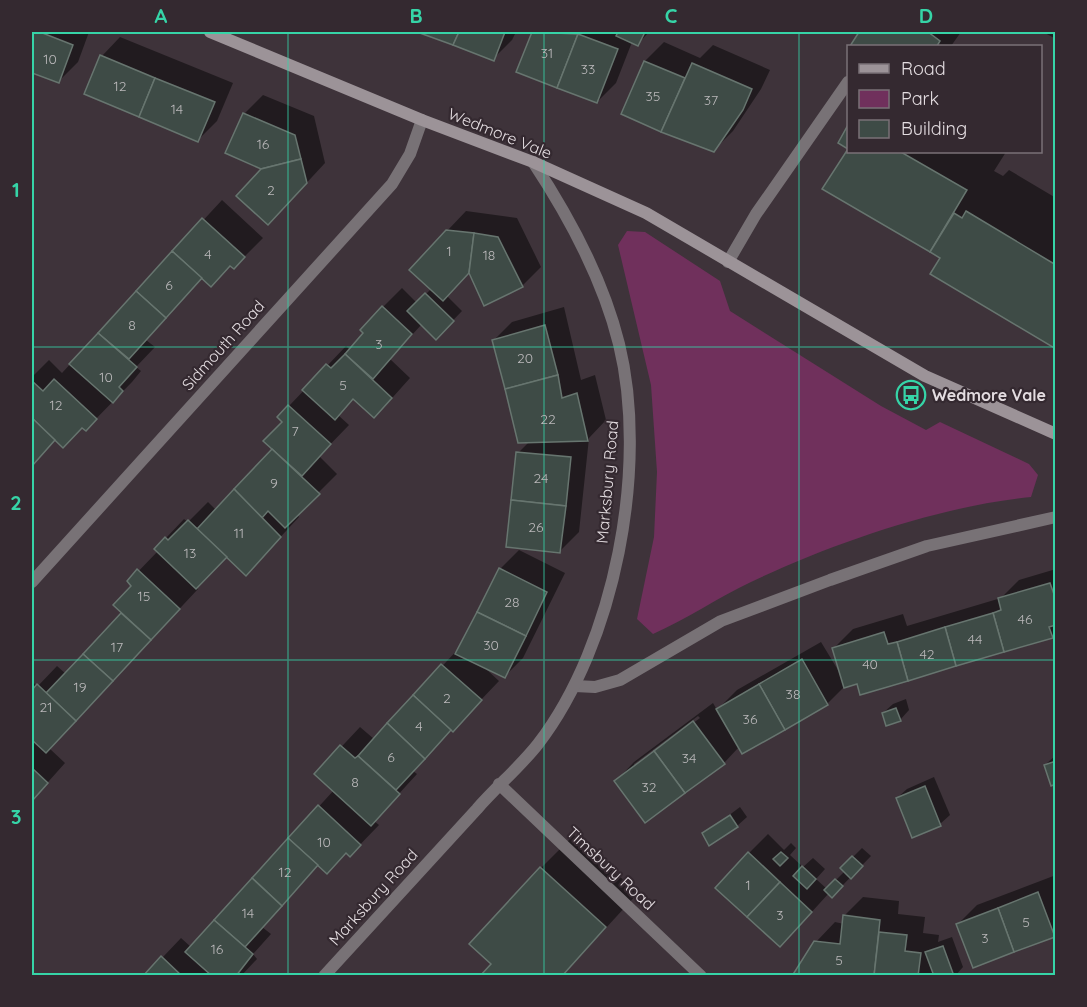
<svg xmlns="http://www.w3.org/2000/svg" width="1087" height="1007" font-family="Quicksand,sans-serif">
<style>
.green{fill:#70305c}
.shadow{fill:#0007;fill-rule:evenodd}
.building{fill:#3e4b46;stroke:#67756f;stroke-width:1.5}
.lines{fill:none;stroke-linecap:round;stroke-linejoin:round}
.lane{stroke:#787276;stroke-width:12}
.street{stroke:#787276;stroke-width:12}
.secondary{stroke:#9c9398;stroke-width:12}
.grid{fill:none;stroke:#36d4a7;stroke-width:1.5;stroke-opacity:0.55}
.labels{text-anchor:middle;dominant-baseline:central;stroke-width:4.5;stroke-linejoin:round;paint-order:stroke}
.number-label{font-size:14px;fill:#bab8ba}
.street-label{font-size:16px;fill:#e4dde1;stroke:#342930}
.poi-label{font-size:16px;font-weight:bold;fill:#e4dde1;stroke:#342930;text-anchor:start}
.neatline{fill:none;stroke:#36d4a7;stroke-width:2}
.grid-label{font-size:20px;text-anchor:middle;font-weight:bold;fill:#36d4a7}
</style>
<rect width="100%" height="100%" fill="#3e333a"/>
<path class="green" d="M627,231L645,232L720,281L730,311L881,406L926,430L940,422L1029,464L1038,475L1031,497C940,506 833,543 751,582C717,598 687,619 653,634L637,619L654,537L657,472L651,385L618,245Z"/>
<g class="shadow">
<path d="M32,32H89L78,62L59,81L32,71Z"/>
<path d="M422,32H516L512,40L493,59Z"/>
<path d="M534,32H649L638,44L632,42L616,83L597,102L518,71Z"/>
<path d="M860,32H961L951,46H852Z"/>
<path d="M1043,32H1056V39Z"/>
<path d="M120,37L233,83L217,121L198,140L102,56Z"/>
<path d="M664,42L700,58L713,45L770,70L761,89L733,131L714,150L622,114L645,61Z"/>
<path d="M263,95L314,116L325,163L287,204L264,168L244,114Z"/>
<path d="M848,151L1006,152L994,171L1003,176L1009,170L1056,198V347L942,257L824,189Z"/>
<path d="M222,200L263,238L234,267L231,265L211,285L203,277L146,340L155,347L136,367L141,371L132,382L86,429L83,426L56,439L32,465V377L49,360L62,373Z"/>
<path d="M466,211L517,218L541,267L522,286L470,272L447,296L462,311L436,338L422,324L390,359L410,378L393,397L374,416L354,398L338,415L349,425L319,456L337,474L297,514L299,517L246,574L227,555L196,587L198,589L49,748L65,763L32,800V686L34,683L37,687L57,666L66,674L85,654L123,613L133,586L129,581L158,551L166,538L184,519L188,522L208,502L216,510L274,449L289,406L346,346L350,350L383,307L402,288L417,303L432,288L447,231Z"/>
<path d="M564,307L581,380L595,375L606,420L589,438L579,532L560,551L518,453L530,441L493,341L512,322Z"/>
<path d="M519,550L565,573L523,658L504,677L486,669L499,681L413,771L417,774L374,821L379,825L350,855L347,852L319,864L262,927L271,934L253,954L257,959L241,976H145L181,938L191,947L334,790L316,774L360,727L374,739L461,646L500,569Z"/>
<path d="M1056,569V633L1052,636L845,686L827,704L739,747L724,763L616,781L634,762L713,703L717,710L737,690L821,642L841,675L834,648L853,629L903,614L907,626L1001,598L1019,580ZM698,716L700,718L634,767V764Z"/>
<path d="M906,699L909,710L900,720L883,713L893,704Z"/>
<path d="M1056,755V783L1045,765Z"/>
<path d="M934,777L950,815L940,824L897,798L907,789Z"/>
<path d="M740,807L747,817L737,826L704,834Z"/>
<path d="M768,834L784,850L791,843L796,848L790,855L803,867L813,858L825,869L816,879L827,889L845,871L842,868L862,848L871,856L841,887L829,893L799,926L749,853Z"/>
<path d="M574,835L638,893L562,976L493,964L541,868Z"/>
<path d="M1056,875L1054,935L958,924L977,905Z"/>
<path d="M863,897L899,901L898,914L925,917L923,933L939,935L938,942L952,937L963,967L955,976H793L816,942L835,922L844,924V916Z"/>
</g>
<g class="building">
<path d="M32,32H40L73,45L59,83L32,73Z"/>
<path d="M417,32H459L453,45Z"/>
<path d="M459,32H505L494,61L453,45Z"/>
<path d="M532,32L578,34L557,88L516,72Z"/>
<path d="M618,32H645L638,46L616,36Z"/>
<path d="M859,32H928L940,41L937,46H850Z"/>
<path d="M578,34L618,49L597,103L557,88Z"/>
<path d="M100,55L155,78L139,117L84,94Z"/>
<path d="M644,61L685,78L661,132L621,114Z"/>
<path d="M692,63L752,89L743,110L714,152L661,132Z"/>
<path d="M155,78L215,102L198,142L139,117Z"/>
<path d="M243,113L295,135L301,159L261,169L225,153Z"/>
<path d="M848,125V152H901L967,190L930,252L822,189L848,149L838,143Z"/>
<path d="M301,159L307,183L268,225L236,196L261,169Z"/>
<path d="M966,211L1056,265V349L930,274L940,258L930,252L954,213L962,218Z"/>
<path d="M202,218L245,257L234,269L230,266L211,287L172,251Z"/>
<path d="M446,230L474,233L469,273L443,301L409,270Z"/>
<path d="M474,233L498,237L523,287L484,306L469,273Z"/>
<path d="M172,251L202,278L166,318L136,291Z"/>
<path d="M136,291L166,318L129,359L98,333Z"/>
<path d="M425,293L454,321L436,340L407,311Z"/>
<path d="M382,306L412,334L373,379L345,354L363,333L360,330Z"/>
<path d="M545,325L558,375L505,389L492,340Z"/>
<path d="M98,333L137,367L119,387L123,391L113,403L69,364Z"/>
<path d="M345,354L392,398L374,418L353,399L335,420L302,390L326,364L331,368Z"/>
<path d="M558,375L562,398L577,393L588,441L518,443L505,389Z"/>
<path d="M54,379L97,419L86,431L82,428L63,448L32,418V381L43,391Z"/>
<path d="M288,405L331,444L302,476L263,441L282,422L277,417Z"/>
<path d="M32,418L55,440L32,466Z"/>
<path d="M272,449L320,494L285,528L268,511L262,518L234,489Z"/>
<path d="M516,452L571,457L566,506L511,500Z"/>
<path d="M234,489L281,537L246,576L197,529Z"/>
<path d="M511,500L566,506L560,553L506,547Z"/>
<path d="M188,520L227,557L196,589L154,549L165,537L168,540Z"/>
<path d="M499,568L547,592L526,636L477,612Z"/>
<path d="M137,569L180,609L151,640L113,605L131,586L127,581Z"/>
<path d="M1050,583L1056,600V625L1049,627L1053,638L1004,652L993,613L1001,610L998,598Z"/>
<path d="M477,612L526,636L505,678L455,654Z"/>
<path d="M121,613L151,640L113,681L83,654Z"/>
<path d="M993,613L1004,652L956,666L945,627Z"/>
<path d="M945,627L956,666L908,681L897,642Z"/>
<path d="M884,632L888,644L897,642L908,681L860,695L857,684L844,688L832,648Z"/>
<path d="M83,654L113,681L76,721L46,693Z"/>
<path d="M802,659L828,705L785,730L759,684Z"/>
<path d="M441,664L482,700L453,732L413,695Z"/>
<path d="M37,684L76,721L46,753L32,740V690Z"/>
<path d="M759,684L785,730L742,754L716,709Z"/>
<path d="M413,695L451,730L425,759L387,723Z"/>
<path d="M896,708L901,721L886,726L882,713Z"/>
<path d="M693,721L725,764L685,793L654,751Z"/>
<path d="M387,723L425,759L396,790L358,756Z"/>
<path d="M340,745L355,758L358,756L400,794L371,826L314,774Z"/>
<path d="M654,751L685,793L645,823L614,781Z"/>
<path d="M1056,761V784L1051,786L1044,765Z"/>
<path d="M32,768L48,783L32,801Z"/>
<path d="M925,786L941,826L912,838L896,798Z"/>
<path d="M318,805L361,845L350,857L346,853L327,874L288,838Z"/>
<path d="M730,815L738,827L709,846L702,833Z"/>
<path d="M288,838L318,865L282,906L252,878Z"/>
<path d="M748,852L780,882L747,917L715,888Z"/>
<path d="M781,852L788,858L780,866L773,859Z"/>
<path d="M852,856L863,866L851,879L840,868Z"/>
<path d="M802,866L816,879L807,889L793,876Z"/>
<path d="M540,867L606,927L562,976H480L491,964L469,944Z"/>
<path d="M252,878L282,906L245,947L214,920Z"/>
<path d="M835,879L843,886L832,898L824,890Z"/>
<path d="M780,882L812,912L780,947L747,917Z"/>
<path d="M1038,892L1055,937L1014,952L998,908Z"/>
<path d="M998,908L1014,952L973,968L956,924Z"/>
<path d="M843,915L880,920L874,976H792L814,941L840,944Z"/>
<path d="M214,920L253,954L236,976H212L185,952Z"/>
<path d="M879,932L907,935L905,951L921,953L918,976H874Z"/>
<path d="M943,946L954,976H934L925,952Z"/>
<path d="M161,956L182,976H143Z"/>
</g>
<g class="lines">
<path class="lane" d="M728,262L756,214L848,82"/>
<g class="street">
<path d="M32,582L392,184L410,154L422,120"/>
<path d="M575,686L595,687L620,680L721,621L830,580L927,546L1056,517"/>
<path d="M499,784L701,976"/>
<path d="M324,976C375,920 426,864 477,809C496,787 520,767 538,744C615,644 649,466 619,344C603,279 570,218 533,162"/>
</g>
<path class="secondary" d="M210,32L422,120L533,162L646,213L925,376L1056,434"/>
</g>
<path class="grid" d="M288,32V976M544,32V976M799,32V976M32,347H1056M32,660H1056"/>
<defs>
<g id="bus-ring" transform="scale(1.5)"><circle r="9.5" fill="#342930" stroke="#36d4a7" stroke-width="1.5"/><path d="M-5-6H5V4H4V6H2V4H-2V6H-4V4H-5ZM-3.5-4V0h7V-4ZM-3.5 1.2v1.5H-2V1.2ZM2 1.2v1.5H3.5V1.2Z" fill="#36d4a7"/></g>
</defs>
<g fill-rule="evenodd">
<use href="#bus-ring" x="911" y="395"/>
</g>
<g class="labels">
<g class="number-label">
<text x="547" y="53">31</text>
<text x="50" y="59">10</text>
<text x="588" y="69">33</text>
<text x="120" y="86">12</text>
<text x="653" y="96">35</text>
<text x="711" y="100">37</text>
<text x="177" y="109">14</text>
<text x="263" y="144">16</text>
<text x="271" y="190">2</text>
<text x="449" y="251">1</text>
<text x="208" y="254">4</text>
<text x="489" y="255">18</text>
<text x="169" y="285">6</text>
<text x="132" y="325">8</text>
<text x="379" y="344">3</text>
<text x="525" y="358">20</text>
<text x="106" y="377">10</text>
<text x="343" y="385">5</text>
<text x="56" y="405">12</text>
<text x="548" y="419">22</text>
<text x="295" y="431">7</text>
<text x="541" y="478">24</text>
<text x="274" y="483">9</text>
<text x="536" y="527">26</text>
<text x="239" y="533">11</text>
<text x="190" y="553">13</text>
<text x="144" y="596">15</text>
<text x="512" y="602">28</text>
<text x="1025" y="619">46</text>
<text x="975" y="639">44</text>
<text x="491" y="645">30</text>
<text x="117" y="647">17</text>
<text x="927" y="654">42</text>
<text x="870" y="664">40</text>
<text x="80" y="687">19</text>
<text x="793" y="694">38</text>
<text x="447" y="698">2</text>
<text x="46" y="707">21</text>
<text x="750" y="719">36</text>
<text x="419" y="726">4</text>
<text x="391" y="757">6</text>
<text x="689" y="758">34</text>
<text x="355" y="782">8</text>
<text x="649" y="787">32</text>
<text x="324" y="842">10</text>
<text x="285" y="872">12</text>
<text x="748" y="885">1</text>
<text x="248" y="913">14</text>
<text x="780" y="915">3</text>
<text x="1026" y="922">5</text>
<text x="985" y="938">3</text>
<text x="217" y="949">16</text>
<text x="839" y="960">5</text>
</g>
<g class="street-label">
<text transform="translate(500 133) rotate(22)">Wedmore Vale</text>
<text transform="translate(223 345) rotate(-48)">Sidmouth Road</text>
<text transform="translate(607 482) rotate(-85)">Marksbury Road</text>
<text transform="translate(611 868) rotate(43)">Timsbury Road</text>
<text transform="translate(373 897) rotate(-48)">Marksbury Road</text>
</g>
<g class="poi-label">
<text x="932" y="395">Wedmore Vale</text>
</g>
</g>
<rect width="1087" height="1007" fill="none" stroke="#342930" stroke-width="66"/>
<rect x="847" y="45" width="195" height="108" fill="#342930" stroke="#7a7177" stroke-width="1.5"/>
<rect x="859" y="64" width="30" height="9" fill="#9c9398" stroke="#7a7177" stroke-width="1.5"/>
<text x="901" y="75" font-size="18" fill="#e4dde1">Road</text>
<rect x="859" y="90" width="30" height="18" fill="#70305c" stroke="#7a7177" stroke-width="1.5"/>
<text x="901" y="105" font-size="18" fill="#e4dde1">Park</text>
<rect x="859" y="120" width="30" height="18" fill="#3e4b46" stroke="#7a7177" stroke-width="1.5"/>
<text x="901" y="135" font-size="18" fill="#e4dde1">Building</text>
<rect x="33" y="33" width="1021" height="941" class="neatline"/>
<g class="grid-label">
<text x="161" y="23">A</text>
<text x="416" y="23">B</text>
<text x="671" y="23">C</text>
<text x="926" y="23">D</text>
<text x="16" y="197">1</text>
<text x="16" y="510">2</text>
<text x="16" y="824">3</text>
</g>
</svg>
